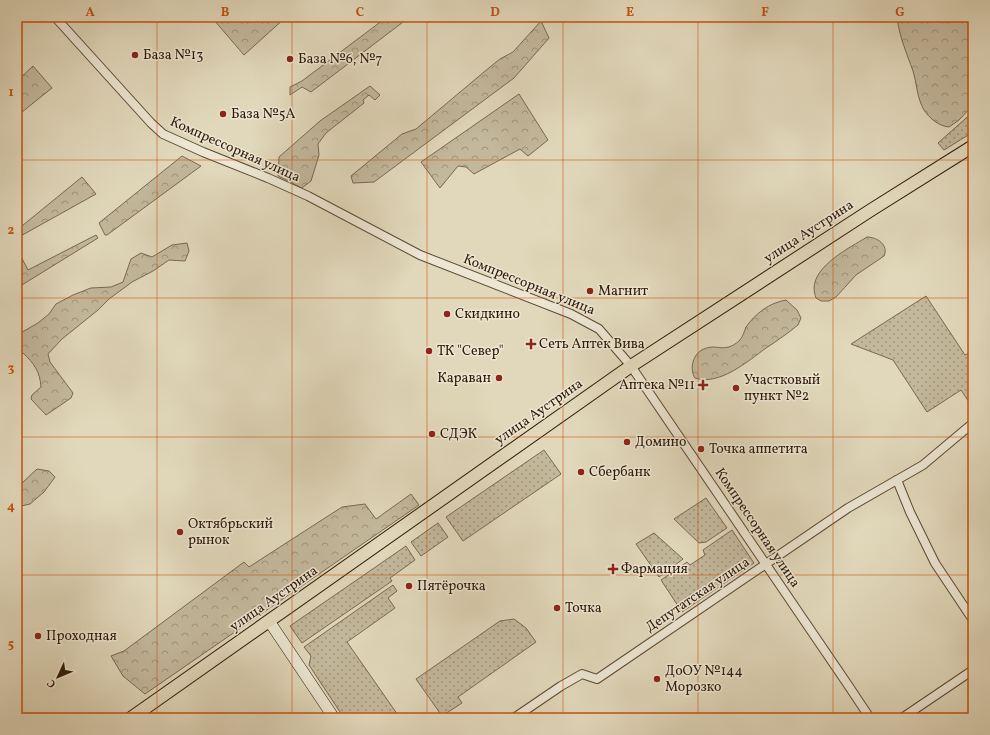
<svg xmlns="http://www.w3.org/2000/svg" width="990" height="735" font-family="Vollkorn,serif">
<style>
.grass{fill:url(#grass-dots);stroke:#796852}
.forest{fill:url(#forest-crowns);stroke:#796852}
.lines{fill:none;stroke-linecap:round;stroke-linejoin:round}
.street-casing{stroke:#5c4934;stroke-width:10}
.secondary-casing{stroke:#2f1907;stroke-width:12}
.primary-casing{stroke:#2f1907;stroke-width:14}
.street{stroke:#ece6d3;stroke-width:8}
.secondary{stroke:#ece6d3;stroke-width:11}
.primary{stroke:#e1d8bb;stroke-width:12}
.grid{fill:none;stroke:#cc4f0b;stroke-width:1;stroke-opacity:0.55}
.poi-dot{fill:#8f2418;stroke:#ece6d3;stroke-width:1.5}
.labels{text-anchor:middle;dominant-baseline:central;stroke-width:3;stroke-linejoin:round;paint-order:stroke}
.poi-label{font-size:14px;fill:#2f1907;stroke:#ece6d3;text-anchor:start}
.street-label{font-size:14px;fill:#2f1907;stroke:#ece6d3}
.neatline{fill:none;stroke:#cc4f0b;stroke-width:1.5}
.grid-label{font-size:13px;text-anchor:middle;font-weight:bold;fill:#cc4f0b}
</style>
<defs>
<pattern id="grass-dots" width="8" height="8" patternUnits="userSpaceOnUse"><rect width="8" height="8" fill="#c3b89c"/><path d="M2 2h.1M6 6h.1" fill="none" stroke="#9f957d" stroke-width="1.8" stroke-linecap="round"/></pattern>
<pattern id="forest-crowns" width="20" height="18" patternUnits="userSpaceOnUse"><rect width="20" height="18" fill="#c3b89c"/><path d="M2 6a3 3 0 1 1 6 0M12 15a3 3 0 1 1 6 0" fill="none" stroke="#9f957d"/></pattern>
</defs>
<rect width="100%" height="100%" fill="#e1d8bb"/>
<filter id="stains"><feTurbulence type="fractalNoise" baseFrequency=".005" numOctaves="4"/><feColorMatrix values="0 0 0 0 .2 0 0 0 0 .09 0 0 0 0 .02 0 0 0 .5 -.17"/></filter>
<radialGradient id="worn" r=".72"><stop offset=".6" stop-color="#630" stop-opacity="0"/><stop offset="1" stop-color="#630" stop-opacity=".3"/></radialGradient>
<g class="grass">
<path d="M973,112V132L944,150L938,143Z"/>
<path d="M926,296L965,355L973,351V408L961,390L927,412L893,360L851,344Z"/>
<path d="M544,450L561,474L463,541L446,517Z"/>
<path d="M706,498L727,528L706,542L699,543L674,519Z"/>
<path d="M438,523L448,537L421,556L411,542Z"/>
<path d="M732,530L754,563L682,612L661,580L687,562L690,565L705,555L703,550Z"/>
<path d="M654,533L683,559L659,577L636,544Z"/>
<path d="M406,546L415,560L390,578L392,581L302,643L290,626Z"/>
<path d="M393,585L397,591L388,598L395,608L347,642L400,718H344L309,665L311,656L304,647Z"/>
<path d="M514,619L526,628L536,642L458,697L462,703L442,716L416,679L500,621Z"/>
</g>
<g class="forest">
<path d="M216,17H286L244,55L214,20Z"/>
<path d="M387,17H416L407,19L311,92L302,87L290,95V87L302,81Z"/>
<path d="M897,17H973V105L959,120L949,127C939,126 930,119 924,110C917,98 917,84 913,71C907,54 899,36 897,17Z"/>
<path d="M541,21L549,38L514,78L374,182L353,183L351,176L402,134L416,129L490,67L500,59L513,52Z"/>
<path d="M33,66L52,88L17,116V81Z"/>
<path d="M370,86L380,95L375,100L369,95L363,100L364,103L326,133L318,144L319,155L311,181L302,188L278,176L279,157L320,121Z"/>
<path d="M519,94L548,140L528,156L520,149L474,174L466,167L458,166L440,188L421,162Z"/>
<path d="M182,156L201,166L107,235H105L99,223Z"/>
<path d="M82,177L96,194L17,238V230Z"/>
<path d="M96,235L98,238L17,288V249L28,270Z"/>
<path d="M867,237C877,237 889,245 884,256L856,275L836,297L829,301H821L816,298C815,295 814,291 814,288C815,265 849,248 867,237Z"/>
<path d="M187,243L189,251L185,261L169,260L153,271L132,282L109,299L98,310L62,339L48,354L50,362L73,393L71,398L46,415L31,399L32,395L41,387C40,372 34,363 23,353L17,356V335L38,323L49,314L56,304L73,295L91,288L111,287L123,282L131,259L141,253L152,257L172,245Z"/>
<path d="M786,300L797,310L801,318L798,325C788,333 777,341 766,348C747,362 719,386 695,378C689,369 693,353 704,349C717,343 724,354 739,341C743,337 744,332 746,327C756,313 769,303 786,300Z"/>
<path d="M37,469L49,471L55,477L44,492L30,504L17,507V490L22,483Z"/>
<path d="M411,494L419,505L145,694L123,676L111,656L124,651L244,562L249,567L342,507L365,504L376,519Z"/>
</g>
<g class="lines">
<g class="street-casing">
<g id="street">
<path d="M55,17L151,123L163,134L203,152L268,178L308,196L420,255L571,314L599,329L631,366L848,685L870,718"/>
<path d="M897,480L910,512L935,563L973,620"/>
<path d="M514,718L561,686L582,674L597,679L848,508L923,465L973,423"/>
<path d="M902,718L973,670"/>
</g>
</g>
<g class="secondary-casing">
<path id="secondary" d="M269,621L334,718"/>
</g>
<g class="primary-casing">
<path id="primary" d="M131,718L631,366L871,210L973,146"/>
</g>
<use href="#street" class="street"/>
<use href="#secondary" class="secondary"/>
<use href="#primary" class="primary"/>
</g>
<path class="grid" d="M157,17V718M292,17V718M427,17V718M563,17V718M698,17V718M833,17V718M17,160H973M17,298H973M17,437H973M17,575H973"/>
<g class="poi-dot">
<circle cx="135" cy="55" r="4"/>
<circle cx="290" cy="59" r="4"/>
<circle cx="223" cy="114" r="4"/>
<circle cx="590" cy="291" r="4"/>
<circle cx="447" cy="314" r="4"/>
<path d="M529 338h4v4h4v4h-4v4h-4v-4h-4v-4h4z"/>
<circle cx="429" cy="351" r="4"/>
<circle cx="499" cy="378" r="4"/>
<path d="M701 379h4v4h4v4h-4v4h-4v-4h-4v-4h4z"/>
<circle cx="736" cy="388" r="4"/>
<circle cx="432" cy="434" r="4"/>
<circle cx="627" cy="442" r="4"/>
<circle cx="701" cy="449" r="4"/>
<circle cx="581" cy="472" r="4"/>
<circle cx="180" cy="532" r="4"/>
<path d="M611 563h4v4h4v4h-4v4h-4v-4h-4v-4h4z"/>
<circle cx="409" cy="586" r="4"/>
<circle cx="557" cy="608" r="4"/>
<circle cx="38" cy="636" r="4"/>
<circle cx="657" cy="679" r="4"/>
</g>
<g class="labels">
<g class="poi-label">
<text x="143" y="55">База №13</text>
<text x="298" y="59">База №6, №7</text>
<text x="231" y="114">База №5А</text>
<text x="598" y="291">Магнит</text>
<text x="455" y="314">Скидкино</text>
<text x="539" y="344">Сеть Аптек Вива</text>
<text x="437" y="351">ТК "Север"</text>
<text x="491" y="378" text-anchor="end">Караван</text>
<text x="744" y="380">Участковый<tspan x="744" dy="16">пункт №2</tspan></text>
<text x="695" y="385" text-anchor="end">Аптека №11</text>
<text x="440" y="434">СДЭК</text>
<text x="635" y="442">Домино</text>
<text x="709" y="449">Точка аппетита</text>
<text x="589" y="472">Сбербанк</text>
<text x="188" y="524">Октябрьский<tspan x="188" dy="16">рынок</tspan></text>
<text x="621" y="569">Фармация</text>
<text x="417" y="586">Пятёрочка</text>
<text x="565" y="608">Точка</text>
<text x="46" y="636">Проходная</text>
<text x="665" y="671">ДоОУ №144<tspan x="665" dy="16">Морозко</tspan></text>
</g>
<g class="street-label">
<text transform="translate(235 150) rotate(24)">Компрессорная улица</text>
<text transform="translate(809 232) rotate(-33)">улица Аустрина</text>
<text transform="translate(529 285) rotate(22)">Компрессорная улица</text>
<text transform="translate(539 412) rotate(-35)">улица Аустрина</text>
<text transform="translate(757 528) rotate(56)">Компрессорная улица</text>
<text transform="translate(698 595) rotate(-34)">Депутатская улица</text>
<text transform="translate(274 599) rotate(-35)">улица Аустрина</text>
</g>
</g>
<rect width="990" height="735" fill="none" stroke="#e1d8bb" stroke-width="44"/>
<g transform="translate(58 677) rotate(226)" stroke="#ece6d3" stroke-width="3" paint-order="stroke">
<path d="M0-3L7 15L0 10L-7 15Z" fill="#2f1907"/>
<text y="-6" font-size="11" font-weight="bold" text-anchor="middle" fill="#2f1907">С</text>
</g>
<rect x="22" y="22" width="946" height="691" class="neatline"/>
<g class="grid-label">
<text x="90" y="16">A</text>
<text x="225" y="16">B</text>
<text x="360" y="16">C</text>
<text x="495" y="16">D</text>
<text x="630" y="16">E</text>
<text x="765" y="16">F</text>
<text x="900" y="16">G</text>
<text x="11" y="96">1</text>
<text x="11" y="234">2</text>
<text x="11" y="372">3</text>
<text x="11" y="510">4</text>
<text x="11" y="648">5</text>
</g>
<rect width="100%" height="100%" filter="url(#stains)"/>
<rect width="100%" height="100%" fill="url(#worn)"/>
</svg>
